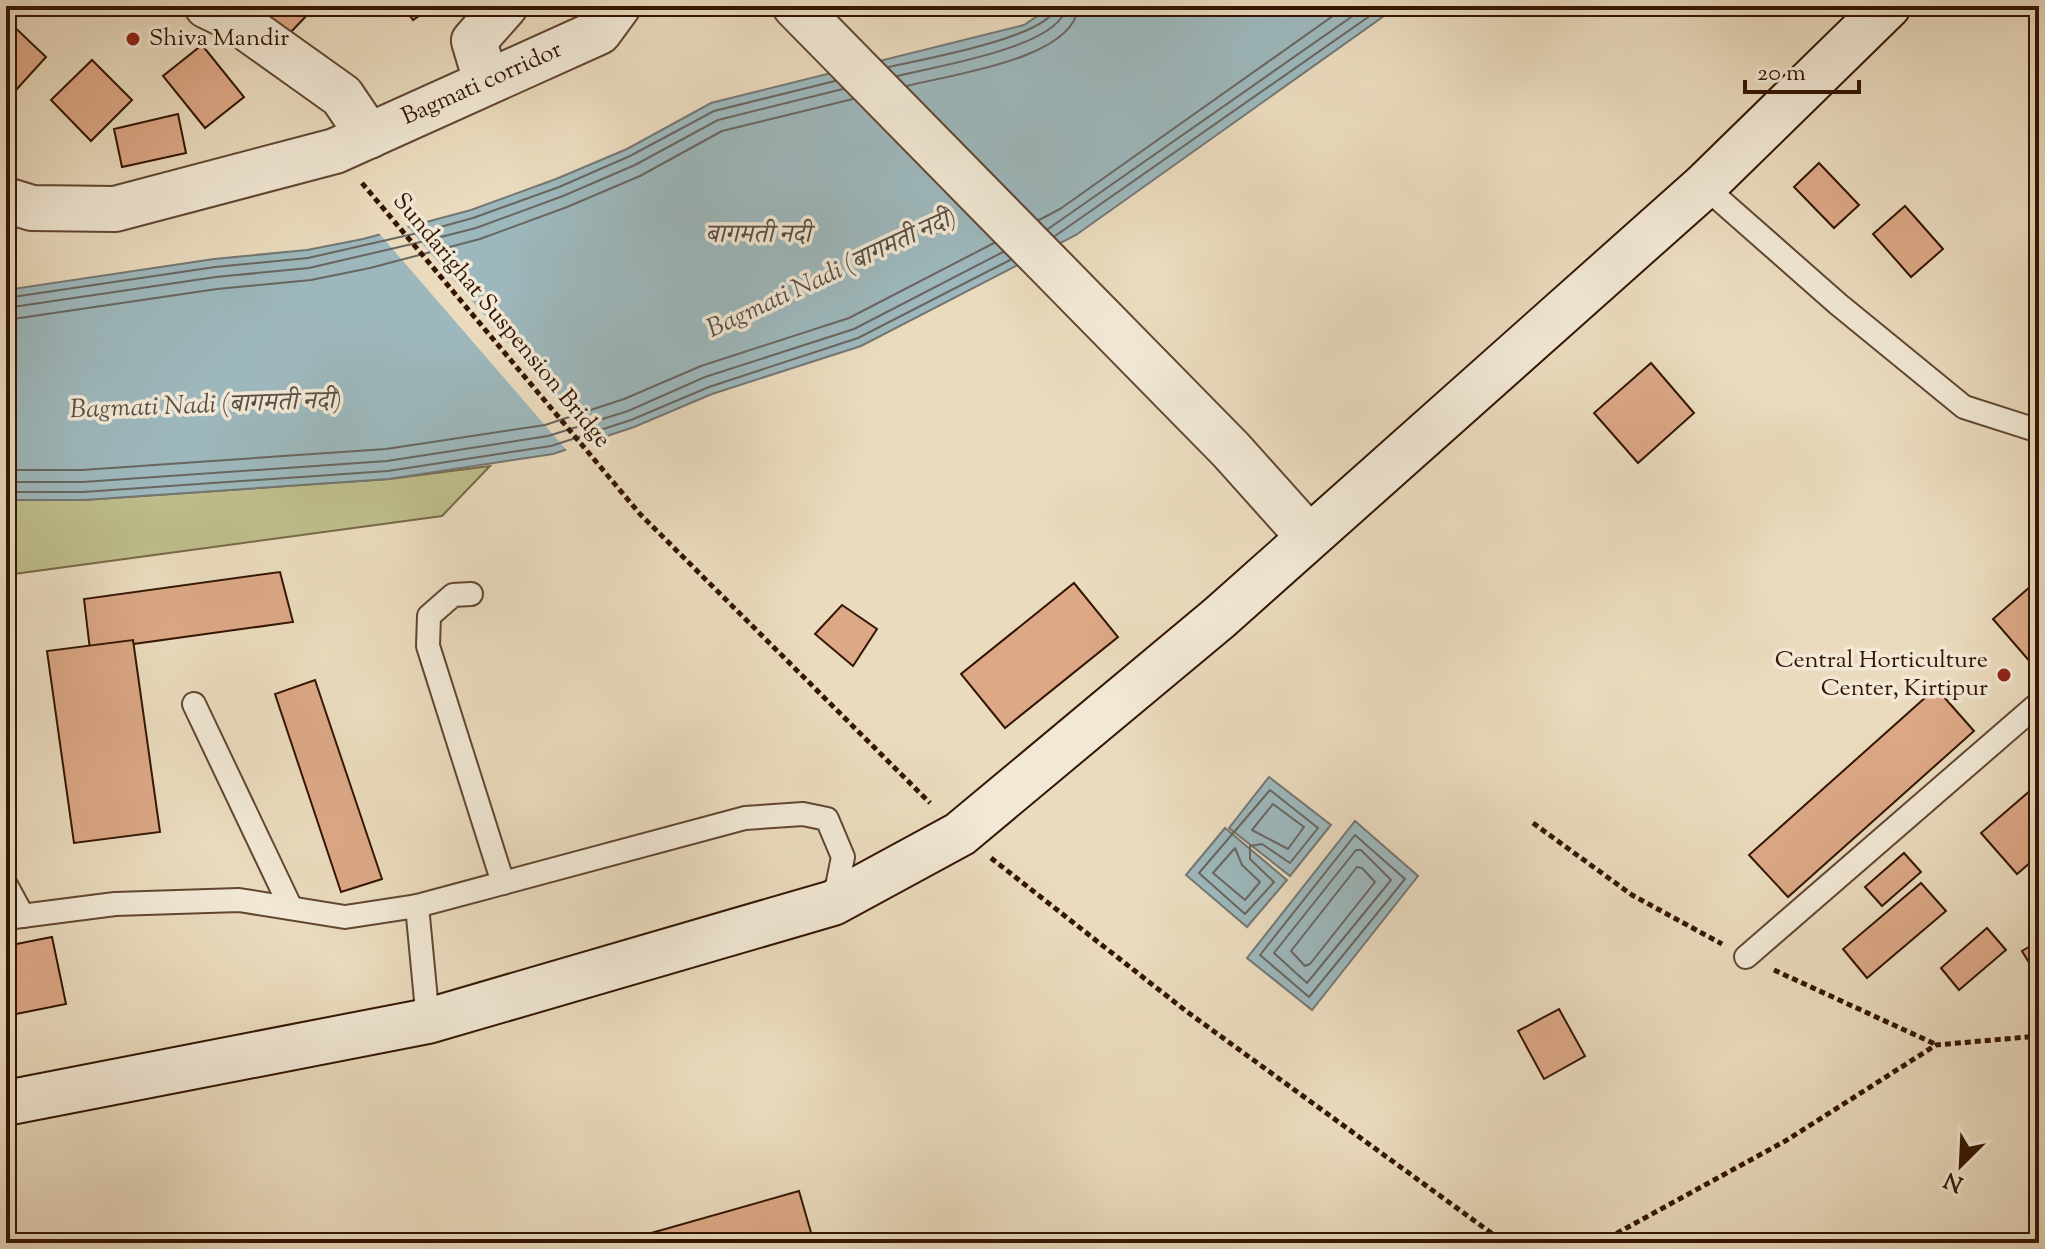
<svg xmlns="http://www.w3.org/2000/svg" width="2045" height="1249" font-family="'Sorts Mill Goudy','Noto Serif Devanagari',serif">
<style>
.green{fill:#bebe8c;stroke:#796a48;stroke-width:2}
.water{fill:#9db8bd;stroke:#737773;stroke-width:2}
.pier{fill:#eadbbe}
.lines{fill:none;stroke-linecap:round;stroke-linejoin:round}
.shore{stroke:#686660;stroke-width:2}
.building{fill:#dca886;stroke:#341504;stroke-width:2}
.service-casing{stroke:#624632;stroke-width:26}
.minor-casing{stroke:#624632;stroke-width:48}
.secondary-casing{stroke:#341504;stroke-width:48}
.path{stroke:#341504;stroke-width:5;stroke-dasharray:6 4;stroke-linecap:butt}
.service{stroke:#f1e8d5;stroke-width:22}
.minor{stroke:#f1e8d5;stroke-width:44}
.secondary{stroke:#f1e8d5;stroke-width:44}
.poi-dot{fill:#8f2418;stroke:#f1e8d5;stroke-width:3}
.labels{text-anchor:middle;dominant-baseline:central;stroke-width:7;stroke-linejoin:round;paint-order:stroke}
.poi-label{font-size:24px;fill:#341504;stroke:#f1e8d5;text-anchor:start}
.street-label{font-size:24px;fill:#341504;stroke:#f1e8d5}
.water-label{font-size:26px;font-style:italic;fill:#594e45;stroke:#f1e8d5}
</style>
<rect width="100%" height="100%" fill="#eadbbe"/>
<filter id="stains"><feTurbulence type="fractalNoise" baseFrequency=".0025" numOctaves="4"/><feColorMatrix values="0 0 0 0 .2 0 0 0 0 .09 0 0 0 0 .02 0 0 0 .5 -.17"/></filter>
<radialGradient id="worn" r=".72"><stop offset=".6" stop-color="#630" stop-opacity="0"/><stop offset="1" stop-color="#630" stop-opacity=".3"/></radialGradient>
<path class="green" d="M490,466L442,516L6,575V500H83L389,479Z"/>
<g class="water">
<path d="M1052,6H1398L1076,235L861,346L712,394L634,427L553,454L389,479L83,500H6V290L214,259L307,250L363,239L471,210L556,179L627,149L711,103L1024,25Z"/>
<path d="M1269,777L1331,825L1290,876L1229,828Z"/>
<path d="M1355,821L1418,876L1312,1010L1247,958Z"/>
<path d="M1225,828L1287,880L1247,927L1186,875Z"/>
</g>
<path class="pier" d="M405,224L596,444L569,453L377,231Z"/>
<g class="lines">
<g class="shore">
<path d="M889,67C919,60 1052,37 1056,6"/>
<path d="M897,76C932,67 1063,47 1066,6"/>
<path d="M907,86C948,75 1076,59 1078,6"/>
<path d="M1039,220L1060,209L1347,6"/>
<path d="M1048,229L1367,6"/>
<path d="M1055,236L1384,6"/>
<path d="M6,298L215,267L308,258L422,232L473,218L559,187L630,156L714,111L835,81"/>
<path d="M6,308L216,277L309,268L425,241L476,228L563,196L635,165L718,120L843,89"/>
<path d="M6,320L217,289L311,280L370,268L480,239L567,207L640,176L722,131L853,99"/>
<path d="M6,470H82L386,449L545,425L624,399L701,366L849,318L994,243"/>
<path d="M6,482H83L387,461L548,436L628,411L705,377L854,329L1003,252"/>
<path d="M6,492H83L388,471L551,446L631,420L709,387L858,338L1010,260"/>
<path d="M1270,790L1318,828L1290,863L1262,844L1250,846V859L1274,882L1245,914L1199,873Z"/>
<path d="M1273,804L1304,827L1288,849L1252,830Z"/>
<path d="M1355,835L1405,879L1309,997L1260,955Z"/>
<path d="M1235,848L1242,865L1260,882L1245,900L1213,873Z"/>
<path d="M1356,850H1361L1391,880L1307,983L1274,953Z"/>
<path d="M1357,867L1362,868L1375,882L1310,964L1305,966L1291,951Z"/>
</g>
</g>
<g class="building">
<path d="M266,6H306L311,11L289,34L262,10Z"/>
<path d="M403,6H433L413,20Z"/>
<path d="M6,19L46,57L16,90L6,81Z"/>
<path d="M202,45L244,97L205,128L163,76Z"/>
<path d="M92,60L132,100L91,141L51,100Z"/>
<path d="M178,114L186,153L122,167L114,129Z"/>
<path d="M1819,163L1859,205L1834,228L1794,187Z"/>
<path d="M1905,206L1943,249L1911,277L1873,234Z"/>
<path d="M1651,363L1694,413L1638,463L1594,413Z"/>
<path d="M280,572L293,622L90,650L84,599Z"/>
<path d="M2039,579V657L2032,664L1993,619Z"/>
<path d="M1074,583L1118,637L1005,728L961,674Z"/>
<path d="M842,605L877,629L853,666L815,634Z"/>
<path d="M133,640L160,832L74,843L47,651Z"/>
<path d="M315,680L382,879L341,892L275,694Z"/>
<path d="M1936,688L1974,731L1788,897L1749,855Z"/>
<path d="M2039,783V855L2017,874L1981,833Z"/>
<path d="M1904,853L1921,872L1882,906L1865,887Z"/>
<path d="M1921,883L1946,911L1867,978L1843,949Z"/>
<path d="M1987,928L2006,950L1959,990L1941,968Z"/>
<path d="M52,937L66,1004L6,1016V946Z"/>
<path d="M2039,941V979L2022,951Z"/>
<path d="M1559,1009L1585,1056L1544,1079L1518,1031Z"/>
<path d="M799,1191L814,1243H616Z"/>
</g>
<g class="lines">
<g class="service-casing">
<g id="service">
<path d="M1704,186L1838,304L1964,407L2039,431"/>
<path d="M471,594L453,595L429,616L428,646L503,883"/>
<path d="M194,704L291,908"/>
<path d="M6,885L23,916"/>
<path d="M417,906L428,1021"/>
<path d="M6,918L115,904L239,900L345,917L417,906L745,818L803,814L827,819L843,857L834,901"/>
<path d="M1746,957L2039,703"/>
</g>
</g>
<g class="minor-casing">
<g id="minor">
<path d="M207,6L234,19L342,96L369,136"/>
<path d="M795,6L1231,450L1309,537"/>
<path d="M486,81L474,41L505,6"/>
<path d="M6,200L32,208L115,209L335,151L599,32L618,6"/>
</g>
</g>
<g class="secondary-casing">
<path id="secondary" d="M6,1103L428,1021L833,903L960,834L1219,618L1704,186L1888,6"/>
</g>
<g class="path">
<path d="M362,183L640,514L930,803"/>
<path d="M1533,823L1632,895L1722,944"/>
<path d="M991,858L1186,1011L1505,1243"/>
<path d="M1774,970L1935,1044"/>
<path d="M1599,1243L1787,1140L1936,1045L2039,1036"/>
</g>
<use href="#service" class="service"/>
<use href="#minor" class="minor"/>
<use href="#secondary" class="secondary"/>
</g>
<g class="poi-dot">
<circle cx="133" cy="39" r="8"/>
<circle cx="2004" cy="675" r="8"/>
</g>
<g class="labels">
<g class="poi-label">
<text x="149" y="39">Shiva Mandir</text>
<text x="1988" y="661" text-anchor="end">Central Horticulture<tspan x="1988" dy="28">Center, Kirtipur</tspan></text>
</g>
<g class="street-label">
<text transform="translate(482 84) rotate(-24)">Bagmati corridor</text>
<text transform="translate(501 321) rotate(50)">Sundarighat Suspension Bridge</text>
</g>
<g class="water-label">
<text x="758" y="235">बागमती नदी</text>
<text transform="translate(832 274) rotate(-25)">Bagmati Nadi (बागमती नदी)</text>
<text transform="translate(206 406) rotate(-2)">Bagmati Nadi (बागमती नदी)</text>
</g>
</g>
<rect width="2045" height="1249" fill="none" stroke="#eadbbe" stroke-width="32"/>
<rect x="8" y="8" width="2029" height="1233" fill="none" stroke="#341504" stroke-width="4"/>
<rect x="16" y="16" width="2013" height="1217" fill="none" stroke="#341504" stroke-width="2"/>
<g transform="translate(1961 1165) rotate(204)" stroke="#f1e8d5" stroke-width="6" paint-order="stroke">
<path d="M0-6L14 30L0 20L-14 30Z" fill="#341504"/>
<text y="-12" font-size="22" font-weight="bold" text-anchor="middle" fill="#341504">N</text>
</g>
<path d="M1745 80v12h114v-12" fill="none" stroke="#341504" stroke-width="4"/>
<text x="1757" y="80" font-size="24" fill="#341504" stroke="#f1e8d5" stroke-width="6" paint-order="stroke">20 m</text>
<rect width="100%" height="100%" filter="url(#stains)"/>
<rect width="100%" height="100%" fill="url(#worn)"/>
</svg>
